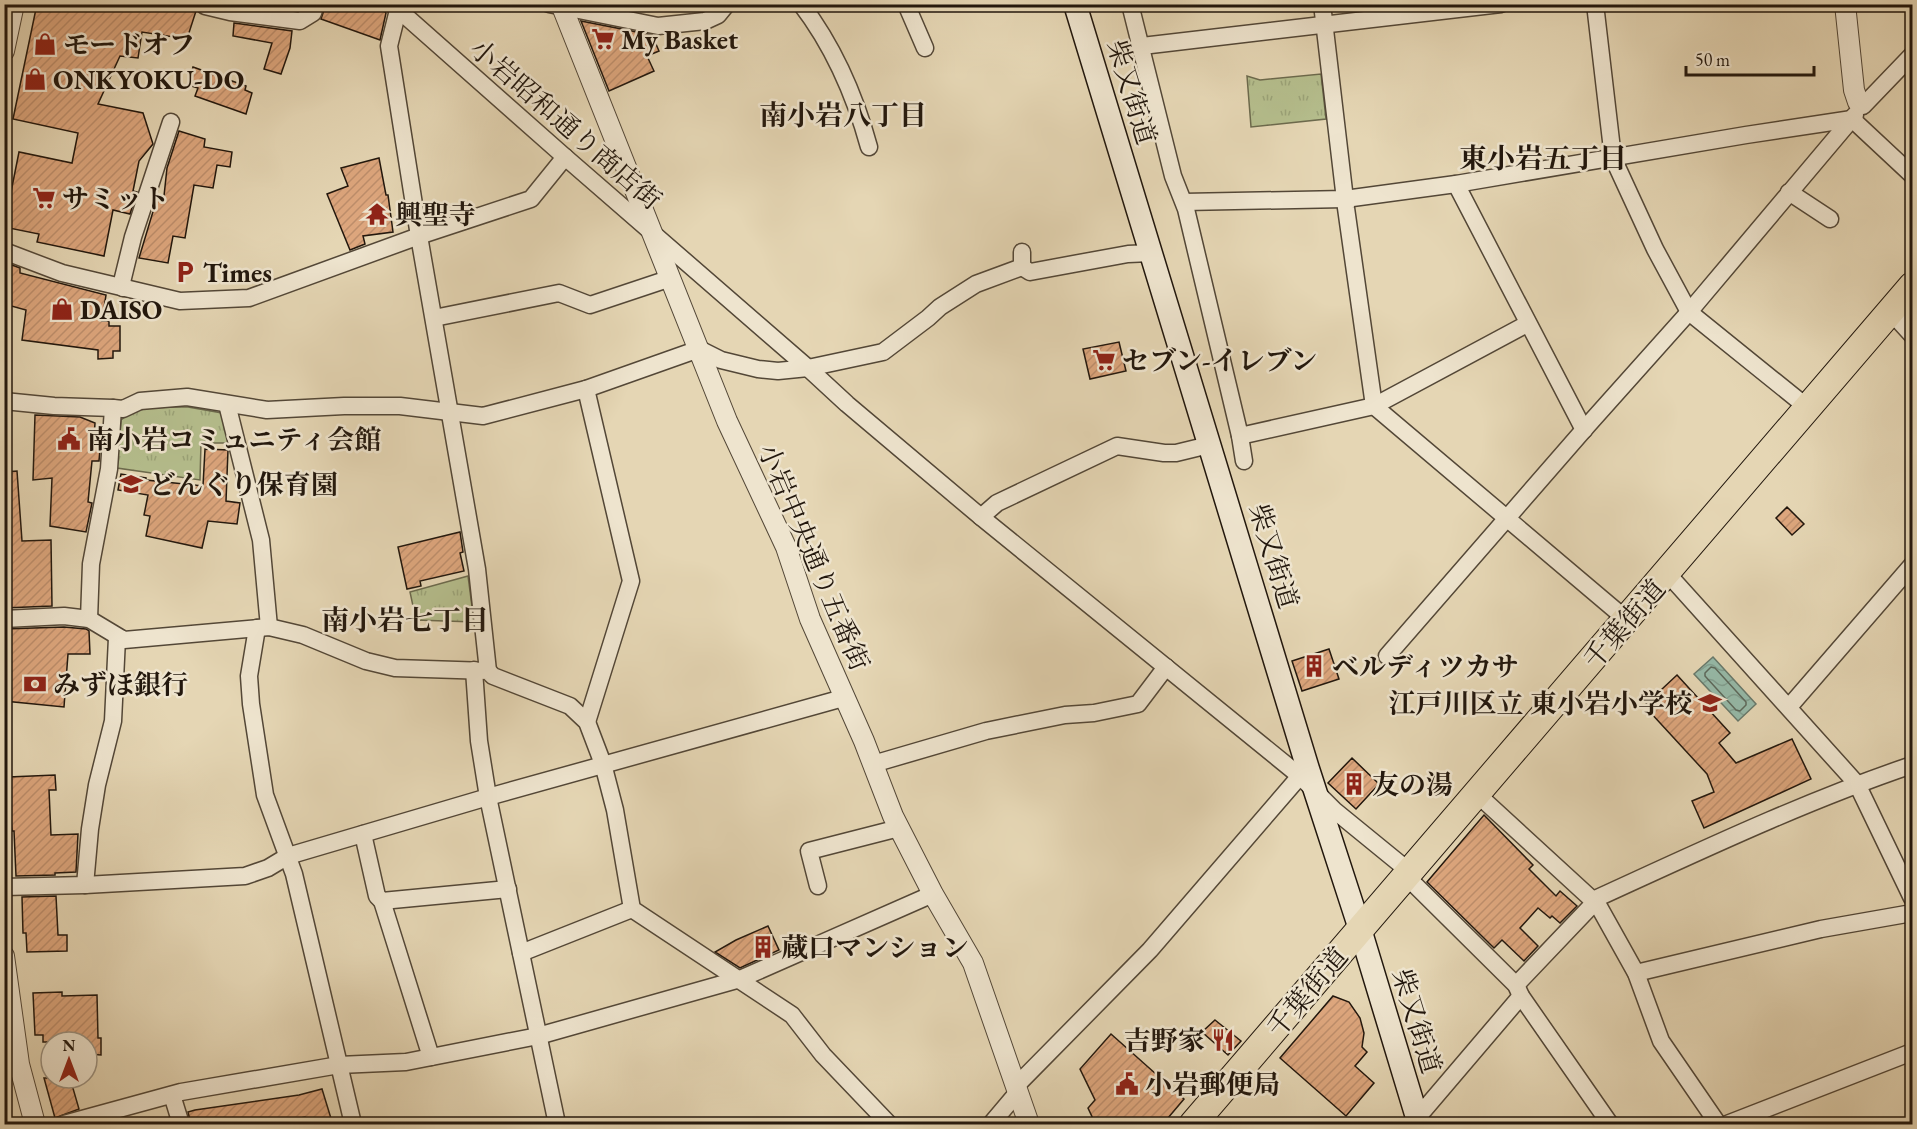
<svg xmlns="http://www.w3.org/2000/svg" width="1917" height="1129" font-family="'EB Garamond','Noto Serif JP',serif">
<style>
.grass{fill:url(#grass-tufts);stroke:#6c6a4d;stroke-width:1.5}
.water{fill:url(#water-waves);stroke:#68796b;stroke-width:1.5}
.lines{fill:none;stroke-linecap:round;stroke-linejoin:round}
.shore{stroke:#5c685b;stroke-width:1.5}
.building{fill:url(#building-hatch);stroke:#22170d;stroke-width:1.5}
.minor-casing{stroke:#534737;stroke-width:19}
.tertiary-casing{stroke:#534737;stroke-width:22}
.secondary-casing{stroke:#22170d;stroke-width:25}
.trunk-casing{stroke:#22170d;stroke-width:29}
.minor{stroke:#eee4ce;stroke-width:16}
.tertiary{stroke:#eee4ce;stroke-width:20}
.secondary{stroke:#eee4ce;stroke-width:22}
.trunk{stroke:#e5d6b4;stroke-width:27}
.labels{text-anchor:middle;dominant-baseline:central;stroke-width:5;stroke-linejoin:round;paint-order:stroke}
.poi-label{font-size:27px;font-weight:bold;fill:#22170d;stroke:#eee4ce;text-anchor:start}
.street-label{font-size:27px;fill:#22170d;stroke:#eee4ce}
.neighbourhood-label{font-size:28px;font-weight:bold;fill:#22170d;stroke:#eee4ce}
</style>
<defs>
<pattern id="grass-tufts" width="24" height="20" patternUnits="userSpaceOnUse" patternTransform="scale(1.5)"><rect width="24" height="20" fill="#b5be8d"/><path d="M3 7l-1-3M5 7V3M7 7l1-3M15 17l-1-3M17 17v-4M19 17l1-3" fill="none" stroke="#9ba378"/></pattern>
<pattern id="water-waves" width="16" height="10" patternUnits="userSpaceOnUse" patternTransform="scale(1.5)"><rect width="16" height="10" fill="#96baa9"/><path d="M0 5q4-4 8 0t8 0" fill="none" stroke="#819f90"/></pattern>
<pattern id="building-hatch" width="6" height="6" patternUnits="userSpaceOnUse" patternTransform="scale(1.5)"><rect width="6" height="6" fill="#dda67d"/><path d="M-1 1l2-2M0 6l6-6M5 7l2-2" fill="none" stroke="#bd8e6b"/></pattern>
</defs>
<rect width="100%" height="100%" fill="#e5d6b4"/>
<filter id="stains"><feTurbulence type="fractalNoise" baseFrequency=".00333" numOctaves="4"/><feColorMatrix values="0 0 0 0 .2 0 0 0 0 .09 0 0 0 0 .02 0 0 0 .5 -.17"/></filter>
<radialGradient id="worn" r=".72"><stop offset=".6" stop-color="#630" stop-opacity="0"/><stop offset="1" stop-color="#630" stop-opacity=".3"/></radialGradient>
<g class="grass">
<path d="M1321,74L1326,119L1251,127L1247,76L1260,80Z"/>
<path d="M175,407H188L222,413L229,443H201L200,480L117,468L121,420C136,406 156,408 175,407Z"/>
<path d="M468,576L474,622L416,620L410,592Z"/>
</g>
<path class="water" d="M1713,657L1756,704L1738,721L1694,674Z"/>
<g class="lines">
<path class="shore" d="M1711,667L1715,668L1746,702V705L1740,711L1736,710L1705,676V673Z"/>
</g>
<g class="building">
<path d="M37,4H146L169,8V4H194L196,11L187,39L142,32L138,58L120,56L98,104L143,113L153,144L139,161L133,191L137,192L130,214L113,210L104,256L37,242L39,234L4,227L19,152L72,163L78,133L13,119Z"/>
<path d="M326,4H378L386,13L380,40L321,19Z"/>
<path d="M581,21L652,35L659,51L647,56L654,71L609,91Z"/>
<path d="M234,23L292,31L290,48L281,74L264,69L272,43L233,36Z"/>
<path d="M193,67L246,86L245,90L252,93L246,114L195,96L198,88L188,85Z"/>
<path d="M179,131L205,139L204,147L232,152L230,167L217,165L213,188L194,185L185,238L173,236L168,263L139,258L158,195L164,196L167,168Z"/>
<path d="M379,158L386,195H388L393,232L363,236L365,244L350,250L327,194L348,186L341,168Z"/>
<path d="M4,262L20,268V273L106,295L102,321H109V326H120V351H113V358L98,359V350L22,340L26,310L4,304Z"/>
<path d="M1119,342L1126,371L1090,379L1083,349Z"/>
<path d="M35,415L80,417L95,423L94,437H101L99,461H92L88,502L92,503L86,532L50,526L52,478L33,480Z"/>
<path d="M205,449L228,450L226,501L240,503L237,524L208,521L202,548L146,536L150,516L144,515L148,495L118,490L121,474L146,478V480L203,486Z"/>
<path d="M17,471L22,541L51,540L52,606L4,608V472Z"/>
<path d="M1787,507L1804,524L1792,535L1776,518Z"/>
<path d="M460,532L463,552L460,553L464,571L420,581L421,586L407,589L398,547Z"/>
<path d="M64,627L86,629L89,631L90,654H68L64,707L4,701V629Z"/>
<path d="M1329,649L1339,679L1302,691L1292,661Z"/>
<path d="M1677,675L1730,733L1719,743L1736,763L1792,739L1811,779L1704,828L1692,801L1714,792L1707,774L1649,711L1651,710L1646,704Z"/>
<path d="M1352,758L1379,784L1356,809L1328,783Z"/>
<path d="M55,775L56,790H49L51,835L78,834L76,872L55,873V875L16,876L14,831H12L10,812L9,777Z"/>
<path d="M1484,815L1533,865L1529,869L1556,896L1560,891L1577,906L1560,923L1552,916L1550,918L1538,908L1520,928L1538,946L1524,961L1502,940L1494,948L1427,882Z"/>
<path d="M56,896L58,935H67V951L27,952L26,933H23L22,897Z"/>
<path d="M768,926L779,950L740,968L715,952L736,940Z"/>
<path d="M62,992V996L97,995L98,1038H101V1055L87,1054V1042H43V1035H35L33,993Z"/>
<path d="M1333,996L1349,1002L1360,1018L1364,1033L1362,1047L1367,1052L1355,1066L1374,1083L1346,1116L1280,1058Z"/>
<path d="M1215,1020L1241,1041L1228,1055L1202,1032Z"/>
<path d="M1111,1034L1184,1099L1162,1125H1096L1088,1108L1095,1100L1080,1069Z"/>
<path d="M44,1078H70L79,1109L55,1118Z"/>
<path d="M322,1089L333,1125H308L305,1117L263,1125H191L188,1112L195,1110L299,1095Z"/>
</g>
<g class="lines">
<g class="minor-casing">
<g id="minor">
<path d="M204,4L205,6L230,12L300,21L313,13L316,4"/>
<path d="M392,4L565,157L808,368L847,404L981,517L1300,776L1334,810L1410,872"/>
<path d="M549,4L658,26L705,21L718,15L727,4"/>
<path d="M801,4C834,47 855,96 869,147"/>
<path d="M906,4L925,48"/>
<path d="M1130,4L1173,176L1186,209L1240,436L1244,461"/>
<path d="M1322,4L1346,208L1374,406L1627,620"/>
<path d="M1595,4L1613,158L1655,249L1689,312L1808,408"/>
<path d="M398,10L389,46L419,236L477,569L488,671"/>
<path d="M1142,46L1501,4"/>
<path d="M1863,106L1912,55"/>
<path d="M1456,184L1584,430"/>
<path d="M1789,192L1830,219"/>
<path d="M1184,202L1345,199L1456,184L1746,135L1852,119L1912,175"/>
<path d="M4,251L62,273L180,301L249,298L419,236L531,199L565,157"/>
<path d="M1022,267L1030,272L1128,254L1151,253"/>
<path d="M123,288L122,282L133,237L171,122"/>
<path d="M1891,312L1912,335"/>
<path d="M434,318L559,293L590,305L671,278"/>
<path d="M586,389L631,581L587,722"/>
<path d="M4,401L54,406L113,408L109,469L91,564L89,619"/>
<path d="M227,404L261,540L269,627"/>
<path d="M113,408L123,409L140,401L187,397L267,410L344,406H400L483,416L586,389L699,349L721,360L758,369L778,371L808,368L883,352L928,318L940,307L976,284L1022,267V252"/>
<path d="M1240,436L1374,406L1527,324"/>
<path d="M981,517L997,503L1117,446L1164,453H1176L1209,445"/>
<path d="M1667,573L1857,784L1912,898"/>
<path d="M4,619L64,616L89,619L124,640L269,627L303,635L366,661L395,668L488,671L493,676L570,706L587,722L603,764L615,810L632,909L792,1015L823,1055L889,1124"/>
<path d="M257,628L249,676L251,704L265,795L294,874L353,1124"/>
<path d="M1387,656L1588,425L1689,312L1855,115"/>
<path d="M474,670L479,741L488,797L557,1124"/>
<path d="M1789,707L1912,565"/>
<path d="M873,764L986,731L1065,715L1094,713L1138,704L1166,667"/>
<path d="M1477,794L1598,905L1636,973L1661,1041L1718,1124"/>
<path d="M363,834L377,896L382,901L508,889"/>
<path d="M1406,876L1516,985L1521,996L1610,1124"/>
<path d="M85,885L90,829L97,785L113,721L117,638"/>
<path d="M818,886L809,851L899,828"/>
<path d="M4,887L85,885L245,876L268,868L288,856L488,797L843,698"/>
<path d="M1593,900C1698,852 1803,802 1912,765"/>
<path d="M382,901L431,1057"/>
<path d="M521,953L632,909"/>
<path d="M1636,973L1821,929L1912,913"/>
<path d="M1516,985L1595,902"/>
<path d="M1017,1085L1150,950L1300,776"/>
<path d="M172,1095L181,1124"/>
<path d="M64,1124L181,1092L339,1065L406,1062L538,1036L740,979L933,894"/>
<path d="M991,1124L1018,1092"/>
<path d="M1412,1124L1521,996"/>
<path d="M1727,1124L1912,1052"/>
</g>
</g>
<g class="tertiary-casing">
<g id="tertiary">
<path d="M561,4L727,421L786,547L810,619L864,741L893,816L933,894L973,963L1029,1124"/>
<path d="M1845,4L1854,90L1858,102"/>
<path d="M4,51L14,4"/>
<path d="M4,956L19,1064L35,1124"/>
</g>
</g>
<g class="secondary-casing">
<path id="secondary" d="M1075,4L1308,769L1360,929L1419,1124"/>
</g>
<g class="trunk-casing">
<path id="trunk" d="M1193,1124L1912,286"/>
</g>
<use href="#minor" class="minor"/>
<use href="#tertiary" class="tertiary"/>
<use href="#secondary" class="secondary"/>
<use href="#trunk" class="trunk"/>
</g>
<defs>
<g id="supermarket-bare" transform="scale(1.8)"><path d="M-6-5.5h2.5l.6 2H6L4.5 2H-2.5L-4.4-4H-6ZM-1.5 3.2a1.3 1.3 0 1 0 .1 0ZM3 3.2a1.3 1.3 0 1 0 .1 0Z" fill="#8f2418" stroke="#eee4ce" stroke-width="2.5" paint-order="stroke"/></g>
<g id="shop-bare" transform="scale(1.8)"><path d="M-5-2.5h2.3a2.7 3.5 0 0 1 5.4 0H5L5.5 6h-11ZM-1.5-2.5h3a1.5 2.3 0 0 0-3 0Z" fill="#8f2418" stroke="#eee4ce" stroke-width="2.5" paint-order="stroke"/></g>
<g id="temple-bare" transform="scale(1.8)"><path d="M0-6L5-2H3V0L6.5 2.5H4V6H1.5V3h-3V6H-4V2.5H-6.5L-3 0V-2H-5Z" fill="#8f2418" stroke="#eee4ce" stroke-width="2.5" paint-order="stroke"/></g>
<g id="parking-bare" transform="scale(1.8)"><path d="M-3.5-5.5H1a3.5 3.5 0 0 1 0 7H-1V5.5H-3.5ZM-1-3.4V-.6H.8a1.4 1.4 0 0 0 0-2.8Z" fill="#8f2418" stroke="#eee4ce" stroke-width="2.5" paint-order="stroke"/></g>
<g id="civic-bare" transform="scale(1.8)"><path d="M-.6-6.5H3V-4.5H.6V-3L4-1V1h2V6H-6V1h2V-1L-.6-3ZM-1.2 2.5V6h2.4V2.5Z" fill="#8f2418" stroke="#eee4ce" stroke-width="2.5" paint-order="stroke"/></g>
<g id="school-bare" transform="scale(1.8)"><path d="M0-5L7-2L0 1L-7-2ZM-4 1L0 2.5L4 1V4Q0 6-4 4Z" fill="#8f2418" stroke="#eee4ce" stroke-width="2.5" paint-order="stroke"/></g>
<g id="building-bare" transform="scale(1.8)"><path d="M-4-6H4V6H1V3H-1V6H-4ZM-2.5-4.3h1.7v1.8h-1.7ZM.8-4.3h1.7v1.8H.8ZM-2.5-1h1.7V.8h-1.7ZM.8-1h1.7V.8H.8Z" fill="#8f2418" stroke="#eee4ce" stroke-width="2.5" paint-order="stroke"/></g>
<g id="bank-bare" transform="scale(1.8)"><path d="M-6-4H6V4H-6ZM0-2.3a2.3 2.3 0 1 0 0 4.6a2.3 2.3 0 1 0 0-4.6Z" fill="#8f2418" stroke="#eee4ce" stroke-width="2.5" paint-order="stroke"/></g>
<g id="restaurant-bare" transform="scale(1.8)"><path d="M-5-6h1v4h1v-4h1v4h1v-4h1v5L-1.5 .5V6h-2V.5L-5-1ZM5-6V6H3V1.5H1.5Q1.5-4 5-6Z" fill="#8f2418" stroke="#eee4ce" stroke-width="2.5" paint-order="stroke"/></g>
</defs>
<g fill-rule="evenodd">
<use href="#supermarket-bare" x="603" y="39"/>
<use href="#shop-bare" x="45" y="44"/>
<use href="#shop-bare" x="35" y="79"/>
<use href="#supermarket-bare" x="44" y="198"/>
<use href="#temple-bare" x="377" y="214"/>
<use href="#parking-bare" x="185" y="272"/>
<use href="#shop-bare" x="62" y="309"/>
<use href="#supermarket-bare" x="1104" y="360"/>
<use href="#civic-bare" x="69" y="439"/>
<use href="#school-bare" x="131" y="484"/>
<use href="#building-bare" x="1314" y="666"/>
<use href="#bank-bare" x="35" y="684"/>
<use href="#school-bare" x="1710" y="703"/>
<use href="#building-bare" x="1354" y="784"/>
<use href="#building-bare" x="763" y="947"/>
<use href="#restaurant-bare" x="1223" y="1040"/>
<use href="#civic-bare" x="1127" y="1084"/>
</g>
<g class="labels">
<g class="poi-label">
<text x="621" y="39">My Basket</text>
<text x="63" y="44">モードオフ</text>
<text x="53" y="79">ONKYOKU-DO</text>
<text x="62" y="198">サミット</text>
<text x="395" y="214">興聖寺</text>
<text x="203" y="272">Times</text>
<text x="80" y="309">DAISO</text>
<text x="1122" y="360">セブン-イレブン</text>
<text x="87" y="439">南小岩コミュニティ会館</text>
<text x="149" y="484">どんぐり保育園</text>
<text x="1332" y="666">ベルディツカサ</text>
<text x="53" y="684">みずほ銀行</text>
<text x="1692" y="703" text-anchor="end">江戸川区立 東小岩小学校</text>
<text x="1372" y="784">友の湯</text>
<text x="781" y="947">蔵口マンション</text>
<text x="1205" y="1040" text-anchor="end">吉野家</text>
<text x="1145" y="1084">小岩郵便局</text>
</g>
<g class="street-label">
<text transform="translate(1132 92) rotate(73)">柴又街道</text>
<text transform="translate(566 124) rotate(41)">小岩昭和通り商店街</text>
<text transform="translate(1274 556) rotate(73)">柴又街道</text>
<text transform="translate(814 557) rotate(67)">小岩中央通り五番街</text>
<text transform="translate(1624 624) rotate(-49)">千葉街道</text>
<text transform="translate(1307 992) rotate(-50)">千葉街道</text>
<text transform="translate(1417 1021) rotate(73)">柴又街道</text>
</g>
<g class="neighbourhood-label">
<text x="843" y="115">南小岩八丁目</text>
<text x="1543" y="158">東小岩五丁目</text>
<text x="405" y="620">南小岩七丁目</text>
</g>
</g>
<rect width="1917" height="1129" fill="none" stroke="#e5d6b4" stroke-width="24"/>
<rect x="6" y="6" width="1905" height="1117" fill="none" stroke="#22170d" stroke-width="3"/>
<rect x="12" y="12" width="1893" height="1105" fill="none" stroke="#22170d" stroke-width="1.5"/>
<g transform="translate(69 1060)"><circle r="28" fill="#eee4ce" stroke="#9c9281" stroke-width="1.5"/>
<path d="M0-4.5L10 22L0 15L-10 22Z" fill="#8f2418"/>
<text y="-9" font-size="16" font-weight="bold" text-anchor="middle" fill="#22170d">N</text>
</g>
<path d="M1686 66v9h128v-9" fill="none" stroke="#22170d" stroke-width="3"/>
<text x="1695" y="66" font-size="18" fill="#22170d" stroke="#eee4ce" stroke-width="4.5" paint-order="stroke">50 m</text>
<rect width="100%" height="100%" filter="url(#stains)"/>
<rect width="100%" height="100%" fill="url(#worn)"/>
</svg>
